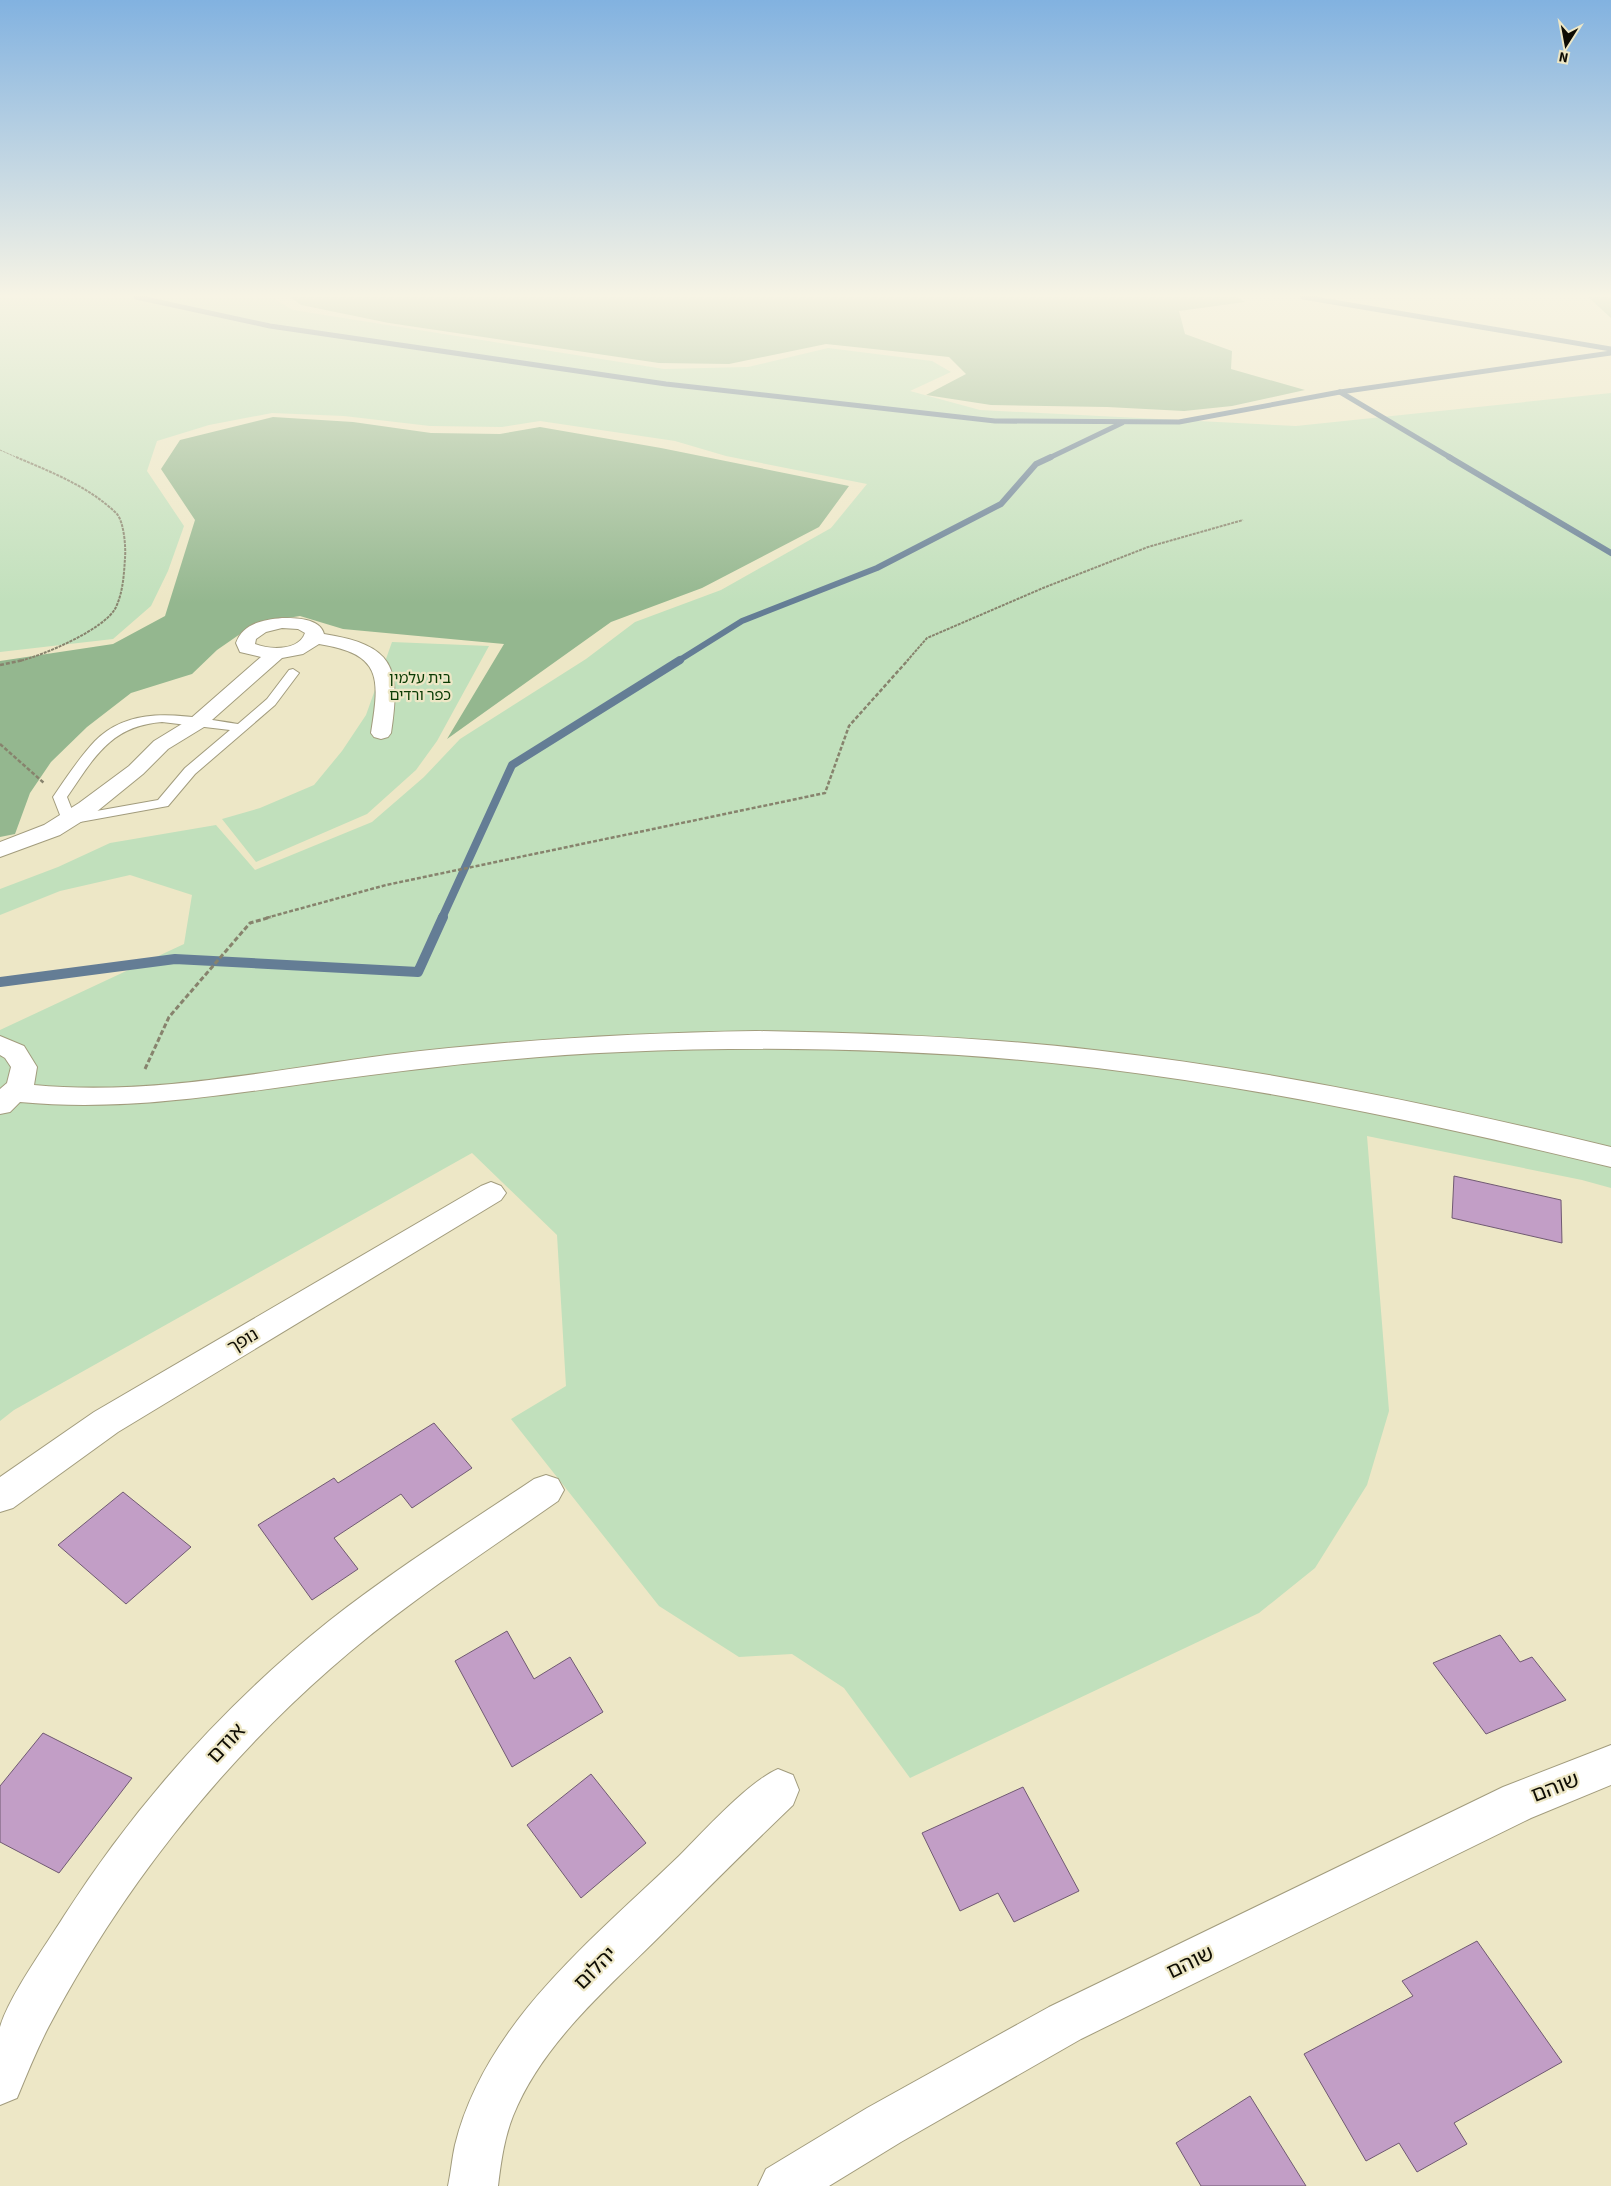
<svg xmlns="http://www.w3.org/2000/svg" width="1611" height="2186" font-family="'Source Sans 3','Noto Sans Hebrew',sans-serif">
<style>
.green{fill:#c1e0bc}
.forest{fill:#94b78f}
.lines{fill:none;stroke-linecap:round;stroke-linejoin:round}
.stream-far3{stroke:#647d95;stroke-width:5}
.stream-far2{stroke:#647d95;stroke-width:6}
.stream-far1{stroke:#647d95;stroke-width:8}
.stream{stroke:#647d95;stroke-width:10}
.building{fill:#c29ec6;stroke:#705a72}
.lane-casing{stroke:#a29c7d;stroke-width:2}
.street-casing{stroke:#a29c7d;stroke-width:2}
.secondary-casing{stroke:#a29c7d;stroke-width:2}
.path-far3{stroke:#87836d;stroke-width:1;stroke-dasharray:2.5 1;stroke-linecap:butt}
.path-far2{stroke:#87836d;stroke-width:2;stroke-dasharray:3 1;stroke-linecap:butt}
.path-far1{stroke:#87836d;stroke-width:2.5;stroke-dasharray:4 2;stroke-linecap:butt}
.path{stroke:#87836d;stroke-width:3;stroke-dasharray:5 2.5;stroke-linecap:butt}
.lane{fill:#fff;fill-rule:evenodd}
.street{fill:#fff;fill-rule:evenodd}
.secondary{fill:#fff;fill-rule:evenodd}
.labels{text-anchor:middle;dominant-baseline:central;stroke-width:4.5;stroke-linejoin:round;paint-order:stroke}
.far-park-label{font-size:15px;fill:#0a3b03;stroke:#ede7c6}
.street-label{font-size:18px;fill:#0e0c03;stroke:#ede7c6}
.near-street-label{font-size:21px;fill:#0e0c03;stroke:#ede7c6}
</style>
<rect width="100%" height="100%" fill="#ede7c6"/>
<g class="green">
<path d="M0,297H271L293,310L664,369L748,367L828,348L932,361L951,372L910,391L980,410L1296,426L1611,393V1188L1582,1180L1367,1136L1389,1411L1367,1485L1315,1568L1259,1613L910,1778L844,1688L792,1654L739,1657L659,1606L511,1419L566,1386L557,1235L472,1153L14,1410L0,1421V1030L184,944L192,895L130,875L60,891L0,915V889L58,867L110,843L216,825L255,870L372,822L424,777L460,739L586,659L635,622L721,590L831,528L867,484L726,456L675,441L540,421L502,427L430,426L344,416L272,413L209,425L157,441L147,471L184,526L168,571L151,606L113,639L0,652Z"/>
<path d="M392,642L489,646L437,741L416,770L367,814L256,862L222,819L260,808L314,785L342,751L366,715Z"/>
</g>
<g class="forest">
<path d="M290,297H1237L1245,302L1179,311L1185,334L1232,351L1231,369L1305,390L1232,406L1184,411L1107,407L991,405L926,395L966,374L949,357L826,344L729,364L659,363L389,323L301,305Z"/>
<path d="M1588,297H1611V318Z"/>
<path d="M273,417L353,422L431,433L500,434L540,427L661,448L849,486L819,527L702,588L611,622L447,739L504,644L343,629L300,616L256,623L217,650L192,674L131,693L87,727L51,762L30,793L15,834L0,837V661L113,644L165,616L195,520L161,469L180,440Z"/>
</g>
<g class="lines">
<g class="stream-far3">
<path d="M136,297L270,326L666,384L995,421L1179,422L1340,392L1611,353"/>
<path d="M1303,297L1611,349"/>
<path d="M1340,392L1451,458"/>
<path d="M1049,458L1122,423"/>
</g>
<g class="stream-far2">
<path d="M1449,457L1611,553"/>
<path d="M678,661L742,621L877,568L1001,504L1036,464L1051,457"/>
</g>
<path class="stream-far1" d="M442,918L512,765L680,660"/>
<path class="stream" d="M0,982L175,959L418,972L443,917"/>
</g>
<g class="building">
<path d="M1454,1176L1561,1200L1562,1243L1452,1218Z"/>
<path d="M434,1423L472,1468L412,1508L401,1494L334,1538L358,1569L312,1600L258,1525L334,1478L338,1483Z"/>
<path d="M123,1492L191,1547L126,1604L58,1545Z"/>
<path d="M507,1631L534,1679L570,1657L603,1712L512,1767L455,1661Z"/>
<path d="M1500,1635L1520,1662L1532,1657L1566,1700L1486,1734L1433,1663Z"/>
<path d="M43,1733L132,1778L59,1873L0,1842V1786Z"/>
<path d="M591,1774L646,1843L581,1898L527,1825Z"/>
<path d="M1023,1787L1079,1891L1014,1922L998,1893L960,1911L922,1833Z"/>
<path d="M1477,1941L1562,2062L1454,2123L1467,2144L1417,2172L1399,2143L1366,2161L1304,2054L1413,1996L1402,1981Z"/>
<path d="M1250,2096L1306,2186H1201L1176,2143Z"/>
</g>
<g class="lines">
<g class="lane-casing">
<path id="lane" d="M293,669L299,673L275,705L195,774L168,806L69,824L62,820L53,797C66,778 79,758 95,741C134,702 190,717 238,724L267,699L289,670ZM162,722L230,730L185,768L158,800L74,815L67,797C94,758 110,726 162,722Z"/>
</g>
<g class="street-casing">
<g id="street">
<path d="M282,618C295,618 320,618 324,634C394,645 401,667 391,733L388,737L381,739L374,737L371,733C380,677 382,654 319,644L303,654L282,658L204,727L168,749L143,774L95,813L60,835L0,857V842L44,825L79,803L129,766L154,741L190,719L261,657L240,652L236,643C243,623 263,620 282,618ZM282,628L298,629L305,633C299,651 270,650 255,644L256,639L266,632Z"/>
<path d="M491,1182L501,1186L506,1193L501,1200L118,1432L13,1508L0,1512V1477L94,1412L481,1186Z"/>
<path d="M546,1475L558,1479L564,1490L558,1501C481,1555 401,1606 330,1669C216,1769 120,1892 49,2026C37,2049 27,2074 17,2098L0,2105C0,2087 0,2042 0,2027C9,1996 46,1945 64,1916C136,1804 225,1704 329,1621C394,1570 465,1525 534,1479Z"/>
<path d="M1611,1745V1785L1531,1818L1081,2039L901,2142L829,2186H758L766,2169L867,2108L1049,2007L1503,1787Z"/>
<path d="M778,1769L793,1775L799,1790L793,1805C749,1847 706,1890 663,1933C609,1987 542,2043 513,2116C504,2139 501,2162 498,2186H448C451,2172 452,2158 455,2145C485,2023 593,1939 679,1856C704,1831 748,1782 778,1769Z"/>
</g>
</g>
<g class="secondary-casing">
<path id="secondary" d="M756,1031C869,1033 982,1037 1094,1050C1269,1070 1441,1106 1611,1147V1167C1441,1126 1270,1089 1097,1068C939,1049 780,1045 622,1052C522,1056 423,1068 325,1081C223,1095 123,1112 20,1102L10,1112L0,1114V1089L7,1083L11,1067L5,1058L0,1055V1036L24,1046L37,1067L34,1085C152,1096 271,1070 387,1055C510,1040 632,1033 756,1031Z"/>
</g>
<path class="path-far3" d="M0,450L18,458"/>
<g class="path-far2">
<path d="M16,457C51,472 90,487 117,514C124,522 126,548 125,558C124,574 123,592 116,607C106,629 42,656 19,661"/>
<path d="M907,661L927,638L1043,588L1148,547L1243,520"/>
</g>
<g class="path-far1">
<path d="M0,665L24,660"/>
<path d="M0,744L44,783"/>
<path d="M266,918L386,885L825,793L849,726L908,660"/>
</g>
<path class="path" d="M145,1069L169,1017L250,923L271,917"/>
<use href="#lane" class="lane"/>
<use href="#street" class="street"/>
<use href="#secondary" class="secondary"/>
</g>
<linearGradient id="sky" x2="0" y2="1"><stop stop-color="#82b2e0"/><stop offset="0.49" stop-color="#f7f4e5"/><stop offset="1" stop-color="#f7f4e5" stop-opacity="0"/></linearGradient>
<rect width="1611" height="603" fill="url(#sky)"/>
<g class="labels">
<g class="far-park-label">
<text x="420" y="678">בית עלמין<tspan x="420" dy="17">כפר ורדים</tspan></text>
</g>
<g class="street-label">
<text transform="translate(243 1341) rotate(-31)">נופך</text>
</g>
<g class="near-street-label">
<text transform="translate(226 1743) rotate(-47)">אודם</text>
<text transform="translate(1555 1787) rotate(-21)">שוהם</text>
<text transform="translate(1190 1962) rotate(-26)">שוהם</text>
<text transform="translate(595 1968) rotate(-45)">יהלום</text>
</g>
</g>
<g transform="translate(1566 45) rotate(191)" stroke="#ede7c6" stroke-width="4" paint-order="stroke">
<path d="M0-4L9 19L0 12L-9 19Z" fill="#0e0c03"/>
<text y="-8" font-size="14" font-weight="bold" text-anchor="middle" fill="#0e0c03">N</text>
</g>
</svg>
